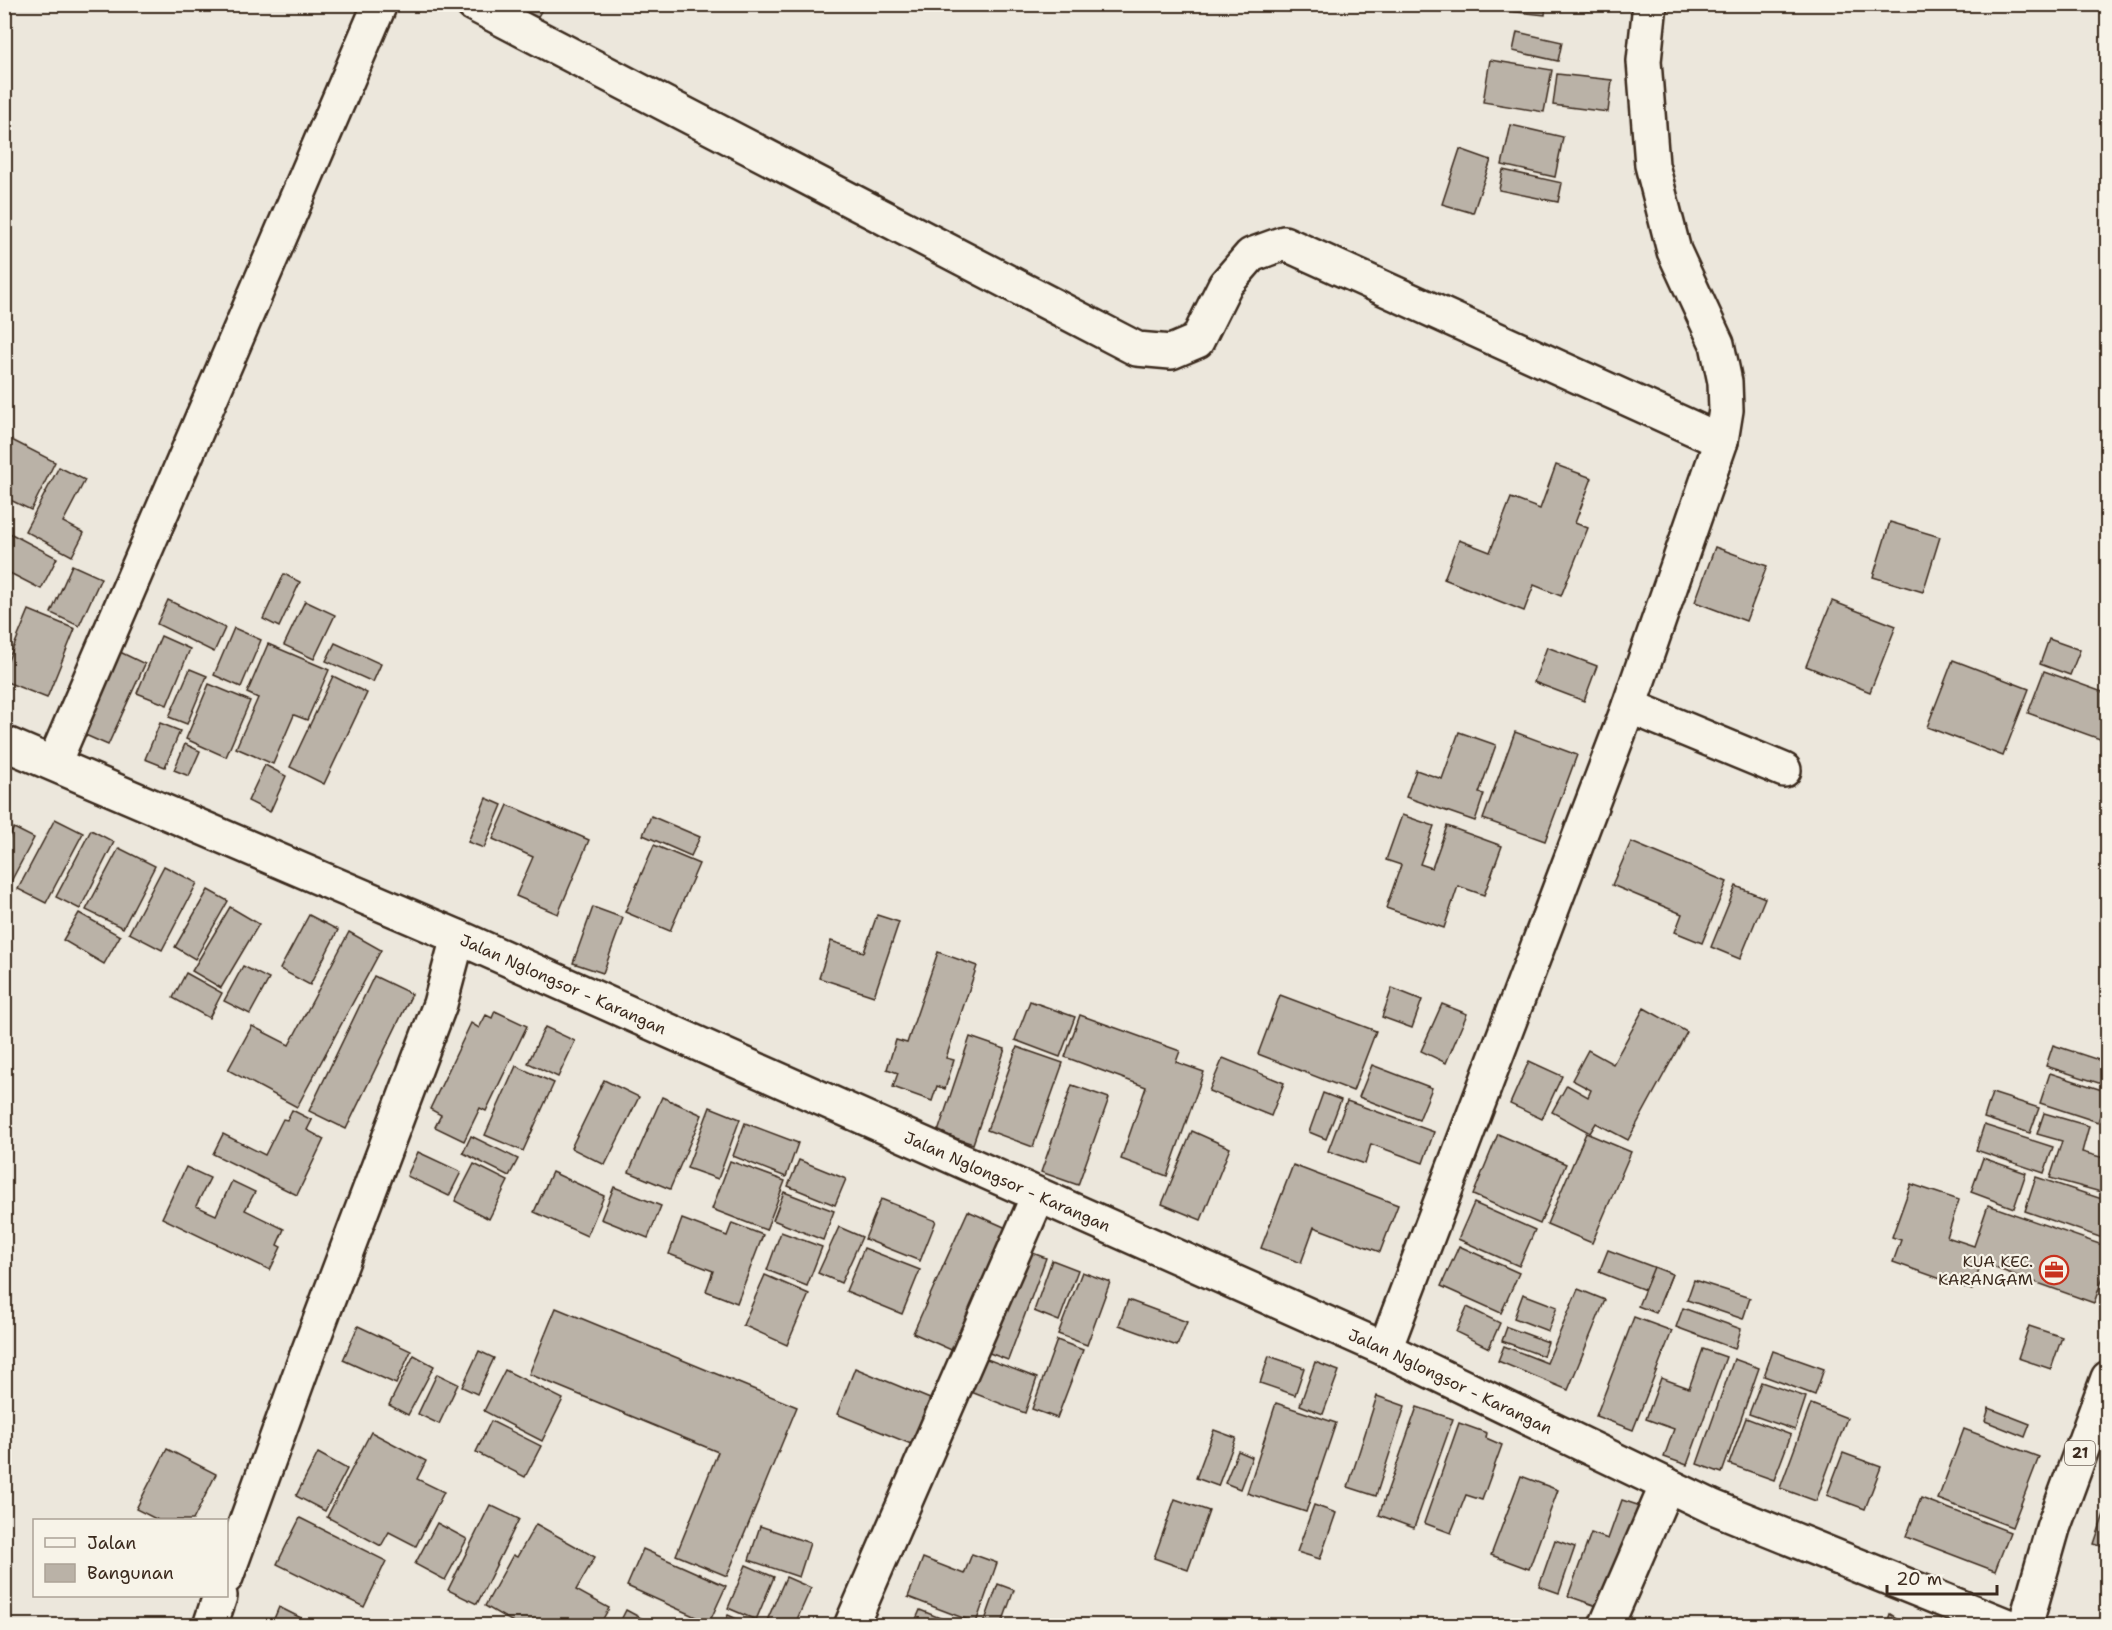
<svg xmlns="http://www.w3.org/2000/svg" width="2112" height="1630" font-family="'Shantell Sans',sans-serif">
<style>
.building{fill:#bab2a7;stroke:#3b2a1e;stroke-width:1.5}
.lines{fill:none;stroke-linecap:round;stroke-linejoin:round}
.minor-casing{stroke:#3b2a1e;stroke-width:38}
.trunk-casing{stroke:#3b2a1e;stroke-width:38}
.minor{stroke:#f7f3e8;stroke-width:33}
.trunk{stroke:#f7f3e8;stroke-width:33}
.labels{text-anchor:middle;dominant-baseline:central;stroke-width:4.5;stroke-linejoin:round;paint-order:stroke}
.shield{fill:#f7f3e8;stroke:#73665b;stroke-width:1.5}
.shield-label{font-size:15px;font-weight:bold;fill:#3b2a1e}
.street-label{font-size:16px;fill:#3b2a1e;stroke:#f7f3e8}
.poi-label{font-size:16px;fill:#3b2a1e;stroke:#f7f3e8;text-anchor:end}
</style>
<rect width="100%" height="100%" fill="#ece7dc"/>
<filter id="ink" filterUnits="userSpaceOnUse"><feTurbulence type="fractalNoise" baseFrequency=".0167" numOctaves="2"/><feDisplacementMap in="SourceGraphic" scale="12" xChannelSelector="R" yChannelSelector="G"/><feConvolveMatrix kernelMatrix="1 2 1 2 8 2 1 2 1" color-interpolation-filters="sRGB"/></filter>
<g filter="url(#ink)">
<g class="building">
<path d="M508,4H545L536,20Z"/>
<path d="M1469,4H1546L1545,15L1469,7Z"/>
<path d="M1560,4H1590L1589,11L1560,7Z"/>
<path d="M1517,32L1562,42L1558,61L1513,51Z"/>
<path d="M1490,60L1552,70L1544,112L1483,102Z"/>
<path d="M1557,74L1612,80L1608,112L1553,105Z"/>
<path d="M1511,125L1563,137L1555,177L1502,165Z"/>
<path d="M1460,149L1491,160L1473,213L1442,204Z"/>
<path d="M1503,170L1562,183L1558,202L1499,190Z"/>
<path d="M4,436L55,462L31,510L4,497Z"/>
<path d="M1556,465L1592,478L1575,523L1588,528L1561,596L1534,585L1524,611L1444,579L1459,540L1490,552L1511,498L1540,509Z"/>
<path d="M59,467L85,480L63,522L84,533L72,556L25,531Z"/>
<path d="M1890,522L1940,537L1923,592L1873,577Z"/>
<path d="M4,530L57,558L41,589L4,570Z"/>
<path d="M1715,547L1767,566L1746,621L1695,602Z"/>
<path d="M72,565L101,578L79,626L51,613Z"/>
<path d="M284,574L300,582L279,627L263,619Z"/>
<path d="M168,600L225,628L214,652L157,624Z"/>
<path d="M305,601L335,615L314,659L284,645Z"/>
<path d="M1832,601L1896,626L1870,692L1806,666Z"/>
<path d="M29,610L75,629L47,698L4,681V670Z"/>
<path d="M234,628L261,640L241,687L214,675Z"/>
<path d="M161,636L190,649L167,705L137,693Z"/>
<path d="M2049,639L2080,650L2070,675L2040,664Z"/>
<path d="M335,643L381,664L373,682L326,661Z"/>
<path d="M268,644L329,670L307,720L294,715L273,764L236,748L258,698L247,693Z"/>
<path d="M1547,647L1597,666L1584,701L1534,682Z"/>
<path d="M120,652L145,664L108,745L83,734Z"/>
<path d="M1953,660L2029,689L2003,756L1927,727Z"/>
<path d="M190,669L207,676L187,724L169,717Z"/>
<path d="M2044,671L2108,694V742L2028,713Z"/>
<path d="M333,676L367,693L324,784L290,767Z"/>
<path d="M209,684L250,701L226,757L186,739Z"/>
<path d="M160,723L180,731L165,767L145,759Z"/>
<path d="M1459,732L1496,745L1479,793L1484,794L1475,821L1406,797L1416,770L1442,779Z"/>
<path d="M1515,732L1577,755L1545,841L1483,819Z"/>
<path d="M185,744L200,751L189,776L174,770Z"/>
<path d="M265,765L286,776L270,812L248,801Z"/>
<path d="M486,798L502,805L484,848L468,842Z"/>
<path d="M508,805L589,840L558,914L516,896L533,857L493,839Z"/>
<path d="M1402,815L1434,826L1420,864L1432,868L1447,826L1502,846L1484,895L1458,886L1444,928L1386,908L1401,865L1386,860Z"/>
<path d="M651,816L700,837L691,856L643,835Z"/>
<path d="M55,819L83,833L46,903L18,889Z"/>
<path d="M14,828L34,838L8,887L4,886V846Z"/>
<path d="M91,830L114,842L80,909L56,897Z"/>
<path d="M1631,842L1727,882L1702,943L1675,932L1682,914L1612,885Z"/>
<path d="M654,845L699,864L670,931L625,912Z"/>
<path d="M119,848L155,866L123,928L86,910Z"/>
<path d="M164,866L197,883L162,950L129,933Z"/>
<path d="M1736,886L1765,898L1740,959L1711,947Z"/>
<path d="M208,890L228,901L195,959L175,947Z"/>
<path d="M230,907L259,924L221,988L192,971Z"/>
<path d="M593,907L623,918L603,973L573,963Z"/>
<path d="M79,913L120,936L104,964L63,940Z"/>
<path d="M309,915L338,930L310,985L280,969Z"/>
<path d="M877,915L899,922L874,996L819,978L831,941L864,952Z"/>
<path d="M349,932L381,950L297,1107L228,1070L252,1026L289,1045Z"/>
<path d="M938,952L977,966L946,1058L954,1060L945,1089L937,1086L932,1101L893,1087L898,1073L887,1069L896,1040L907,1043Z"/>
<path d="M243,966L269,979L250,1014L224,1001Z"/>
<path d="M186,973L222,993L209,1018L173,998Z"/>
<path d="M374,976L412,994L346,1129L309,1111Z"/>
<path d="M1392,988L1422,1000L1412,1028L1382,1017Z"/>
<path d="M1280,995L1376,1031L1353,1091L1258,1054Z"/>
<path d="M1030,1001L1075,1017L1060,1057L1015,1040Z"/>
<path d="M1442,1004L1467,1014L1446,1063L1421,1051Z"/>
<path d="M1644,1008L1687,1032L1628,1140L1596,1123L1590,1133L1552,1112L1567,1085L1588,1097L1591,1090L1572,1080L1588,1050L1613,1064Z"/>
<path d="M495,1011L527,1026L486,1111L480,1108L464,1141L435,1127L441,1115L430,1109L471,1023L479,1028L486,1015L492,1018Z"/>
<path d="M1080,1015L1180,1051L1176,1062L1204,1072L1167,1176L1121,1159L1146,1087L1065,1057Z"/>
<path d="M545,1027L575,1041L558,1077L528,1063Z"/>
<path d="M970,1037L1005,1049L973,1144L938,1132Z"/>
<path d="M2053,1045L2108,1063V1086L2046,1066Z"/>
<path d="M1017,1047L1063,1063L1033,1147L987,1130Z"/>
<path d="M1223,1058L1284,1083L1271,1116L1209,1091Z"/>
<path d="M1529,1061L1562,1076L1542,1119L1510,1104Z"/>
<path d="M1372,1065L1432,1088L1419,1120L1359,1097Z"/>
<path d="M516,1066L554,1083L523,1151L485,1135Z"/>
<path d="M2050,1073L2108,1092L2098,1122L2040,1103Z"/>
<path d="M604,1080L639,1097L605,1165L571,1148Z"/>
<path d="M1072,1085L1109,1098L1078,1185L1041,1172Z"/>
<path d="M1323,1093L1341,1100L1326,1139L1309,1132Z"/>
<path d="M1992,1093L2039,1108L2030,1133L1984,1118Z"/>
<path d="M662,1097L702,1115L670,1189L629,1172Z"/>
<path d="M1347,1101L1434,1132L1423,1163L1371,1144L1365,1164L1328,1151Z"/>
<path d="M710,1107L740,1119L718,1179L687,1168Z"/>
<path d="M292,1110L312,1120L307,1130L324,1139L297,1195L213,1154L223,1134L265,1155L283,1119L287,1120Z"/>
<path d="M2044,1113L2089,1126L2082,1152L2108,1159V1194L2050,1178L2062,1141L2037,1134Z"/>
<path d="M745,1123L798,1143L786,1177L733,1156Z"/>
<path d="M1984,1125L2053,1147L2044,1173L1976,1150Z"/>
<path d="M1192,1131L1230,1148L1201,1220L1162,1204Z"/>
<path d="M1586,1133L1631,1152L1592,1243L1547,1224Z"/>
<path d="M1498,1134L1566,1164L1540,1224L1473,1195Z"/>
<path d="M471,1136L518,1159L509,1176L463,1153Z"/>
<path d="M418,1152L461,1172L449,1196L407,1176Z"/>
<path d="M1983,1158L2026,1173L2014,1208L1971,1192Z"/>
<path d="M799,1160L846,1179L835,1205L788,1186Z"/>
<path d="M730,1161L785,1181L766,1230L712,1209Z"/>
<path d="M474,1164L508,1181L489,1219L455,1201Z"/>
<path d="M1293,1165L1398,1205L1380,1252L1314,1227L1301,1263L1261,1248Z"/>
<path d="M186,1167L210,1178L196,1206L216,1215L232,1181L255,1192L245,1210L284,1229L277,1245L281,1247L270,1270L162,1218Z"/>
<path d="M552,1172L604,1196L587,1236L534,1212Z"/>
<path d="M2036,1177L2108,1201V1240L2025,1211Z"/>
<path d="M1911,1184L1959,1200L1947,1237L1974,1246L1988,1205L2108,1247V1263L2094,1303L1981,1263L1972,1290L1893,1262L1901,1240L1892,1237Z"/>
<path d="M614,1187L661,1206L648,1238L601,1219Z"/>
<path d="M784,1192L834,1211L823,1240L773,1220Z"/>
<path d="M881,1199L936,1221L920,1261L865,1239Z"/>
<path d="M1474,1203L1535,1230L1519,1266L1458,1239Z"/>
<path d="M968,1211L1011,1230L956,1352L913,1333Z"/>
<path d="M682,1219L727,1236L732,1223L763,1235L737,1303L706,1291L713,1271L669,1254Z"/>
<path d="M839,1227L862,1237L841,1283L818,1273Z"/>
<path d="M781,1232L822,1247L807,1286L767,1270Z"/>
<path d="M1459,1246L1519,1273L1501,1313L1441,1286Z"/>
<path d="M864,1248L920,1270L902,1314L846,1291Z"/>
<path d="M1022,1249L1046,1258L1008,1360L984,1351Z"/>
<path d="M1608,1250L1672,1274L1663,1297L1599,1272Z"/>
<path d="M1052,1260L1078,1270L1059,1321L1034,1311Z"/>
<path d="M1654,1267L1672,1274L1656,1313L1638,1306Z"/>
<path d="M1082,1272L1110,1282L1087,1345L1058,1334Z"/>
<path d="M765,1275L809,1294L787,1345L743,1325Z"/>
<path d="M1694,1280L1750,1298L1743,1319L1687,1300Z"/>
<path d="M1578,1289L1605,1300L1568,1390L1498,1361L1504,1346L1547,1363Z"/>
<path d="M1523,1294L1557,1307L1548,1331L1514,1318Z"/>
<path d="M1128,1300L1187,1322L1177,1346L1119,1325Z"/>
<path d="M1467,1307L1500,1323L1489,1348L1456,1332Z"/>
<path d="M556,1308L797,1407L727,1576L676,1555L718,1452L529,1374Z"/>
<path d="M1683,1308L1741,1329L1735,1349L1676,1327Z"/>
<path d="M1634,1317L1672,1331L1633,1430L1596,1416Z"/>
<path d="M358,1326L411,1351L396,1384L343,1360Z"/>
<path d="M2029,1326L2062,1337L2051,1369L2018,1358Z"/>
<path d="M1507,1327L1548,1342L1543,1356L1502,1341Z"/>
<path d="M1057,1340L1083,1350L1057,1418L1032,1409Z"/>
<path d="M1703,1349L1726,1357L1687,1465L1664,1457L1674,1429L1646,1419L1661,1378L1689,1388Z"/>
<path d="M479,1351L494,1358L477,1394L462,1387Z"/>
<path d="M1773,1351L1824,1369L1815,1395L1764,1376Z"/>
<path d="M414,1355L434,1366L408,1415L389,1405Z"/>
<path d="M979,1356L1037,1378L1025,1413L966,1390Z"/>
<path d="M1269,1356L1304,1368L1295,1395L1260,1383Z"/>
<path d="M1734,1359L1759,1368L1722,1473L1697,1464Z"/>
<path d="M1315,1362L1339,1371L1323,1414L1300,1405Z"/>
<path d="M855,1368L930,1399L911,1444L837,1414Z"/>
<path d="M505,1370L563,1399L542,1441L484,1411Z"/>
<path d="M437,1374L458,1384L439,1424L418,1414Z"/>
<path d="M1761,1382L1806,1397L1795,1430L1749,1414Z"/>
<path d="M1377,1396L1405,1406L1376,1496L1348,1487Z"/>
<path d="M1276,1403L1336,1423L1306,1512L1247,1493Z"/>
<path d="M1811,1404L1847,1418L1816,1501L1780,1488Z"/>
<path d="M1417,1407L1453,1419L1414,1528L1379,1515Z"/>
<path d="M1989,1408L2030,1424L2025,1437L1985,1421Z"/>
<path d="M1746,1418L1791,1435L1774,1480L1729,1464Z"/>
<path d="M491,1421L541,1446L525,1477L476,1452Z"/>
<path d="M1459,1423L1487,1433L1486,1438L1502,1445L1482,1500L1466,1495L1451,1533L1424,1523Z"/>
<path d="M1964,1429L2039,1457L2012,1527L1938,1499Z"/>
<path d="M1214,1430L1236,1438L1218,1486L1196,1478Z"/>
<path d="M371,1432L426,1461L417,1479L444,1492L416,1546L389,1532L381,1546L327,1517Z"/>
<path d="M167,1449L216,1474L193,1520H158L136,1509Z"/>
<path d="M1238,1451L1252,1457L1240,1489L1225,1483Z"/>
<path d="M318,1453L347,1469L325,1511L296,1496Z"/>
<path d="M1843,1453L1881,1467L1865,1509L1827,1495Z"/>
<path d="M1521,1476L1558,1490L1529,1569L1491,1555Z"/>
<path d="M1921,1498L2010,1532L1995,1571L1906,1537Z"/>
<path d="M1175,1499L1209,1511L1188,1570L1154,1558Z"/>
<path d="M1622,1500L1647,1508L1611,1611L1568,1596L1591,1533L1608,1539Z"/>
<path d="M490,1505L519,1519L477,1604L448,1590Z"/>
<path d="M1314,1505L1336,1513L1320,1559L1297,1552Z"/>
<path d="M2104,1514L2108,1515V1548L2094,1544Z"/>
<path d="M300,1518L386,1561L364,1607L277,1564Z"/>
<path d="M437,1523L467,1539L445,1580L415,1564Z"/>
<path d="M536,1524L595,1557L576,1590L609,1608L599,1626H520L485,1606L513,1555L517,1557Z"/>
<path d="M760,1526L810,1543L799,1577L749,1560Z"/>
<path d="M1555,1540L1575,1547L1559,1593L1539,1586Z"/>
<path d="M643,1549L726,1586L709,1623L627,1586Z"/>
<path d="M972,1554L997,1563L976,1623L908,1597L923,1558L964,1574Z"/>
<path d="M746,1565L774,1577L756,1620L728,1608Z"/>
<path d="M786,1577L811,1588L794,1626H767L765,1625Z"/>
<path d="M998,1584L1014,1590L1001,1626H983Z"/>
<path d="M279,1607L317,1626H271Z"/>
<path d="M626,1610L656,1626H618Z"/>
<path d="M920,1610L960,1626H913Z"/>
<path d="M1890,1614L1909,1626H1886Z"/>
<path d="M728,1615L752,1626H723Z"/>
</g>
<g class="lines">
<g class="minor-casing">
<g id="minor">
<path d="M473,4L1137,349L1171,352L1197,341L1225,285L1251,255L1284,243L1721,441"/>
<path d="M1629,706L1784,770"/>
<path d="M54,763L380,4"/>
<path d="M1385,1349L1629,706L1721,441L1726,410L1725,382L1717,344L1674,251L1652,165L1644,61L1650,4"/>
<path d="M226,1577L304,1363L440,1004L458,937"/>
<path d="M210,1626L220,1596"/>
<path d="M851,1626L1038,1196"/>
<path d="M1606,1626L1667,1485"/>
</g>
</g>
<g class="trunk-casing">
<g id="trunk">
<path id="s1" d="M4,743L458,937L1385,1349L1713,1507L2008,1626"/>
<path d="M2025,1626L2053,1528L2108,1378"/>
</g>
</g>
<use href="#minor" class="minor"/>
<use href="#trunk" class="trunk"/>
</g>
</g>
<defs>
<g id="office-ring" transform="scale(1.5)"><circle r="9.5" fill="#f7f3e8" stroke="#c8321e" stroke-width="1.5"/><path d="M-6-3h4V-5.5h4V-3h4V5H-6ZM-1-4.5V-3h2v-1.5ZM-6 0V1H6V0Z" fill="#c8321e"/></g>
</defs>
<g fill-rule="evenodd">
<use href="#office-ring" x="2054" y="1270"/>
</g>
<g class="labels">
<rect class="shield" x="2065" y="1441" width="30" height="24" rx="4.5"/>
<g class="shield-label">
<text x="2080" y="1453">21</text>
</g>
<g class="street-label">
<text stroke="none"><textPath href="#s1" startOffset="609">Jalan Nglongsor - Karangan</textPath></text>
<text stroke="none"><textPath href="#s1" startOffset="1095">Jalan Nglongsor - Karangan</textPath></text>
<text stroke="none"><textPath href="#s1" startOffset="1581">Jalan Nglongsor - Karangan</textPath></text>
</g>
<g class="poi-label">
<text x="2033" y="1261">KUA KEC.<tspan x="2033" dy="18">KARANGAM</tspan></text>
</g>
</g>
<rect width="2112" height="1630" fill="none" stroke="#f7f3e8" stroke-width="24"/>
<rect x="12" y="12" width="2088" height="1606" fill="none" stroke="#3b2a1e" stroke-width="2" filter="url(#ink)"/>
<rect x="33" y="1519" width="195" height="78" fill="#f7f3e8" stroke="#aca397" stroke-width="1.5"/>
<rect x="45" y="1538" width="30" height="9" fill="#f7f3e8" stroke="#aca397" stroke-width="1.5"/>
<text x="87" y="1549" font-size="18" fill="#3b2a1e">Jalan</text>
<rect x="45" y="1564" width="30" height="18" fill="#bab2a7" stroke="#aca397" stroke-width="1.5"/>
<text x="87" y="1579" font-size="18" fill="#3b2a1e">Bangunan</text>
<path d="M1887 1585v9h110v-9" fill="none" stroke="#3b2a1e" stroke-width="3"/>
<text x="1896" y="1585" font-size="18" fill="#3b2a1e" stroke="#f7f3e8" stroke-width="4.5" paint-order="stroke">20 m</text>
</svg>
